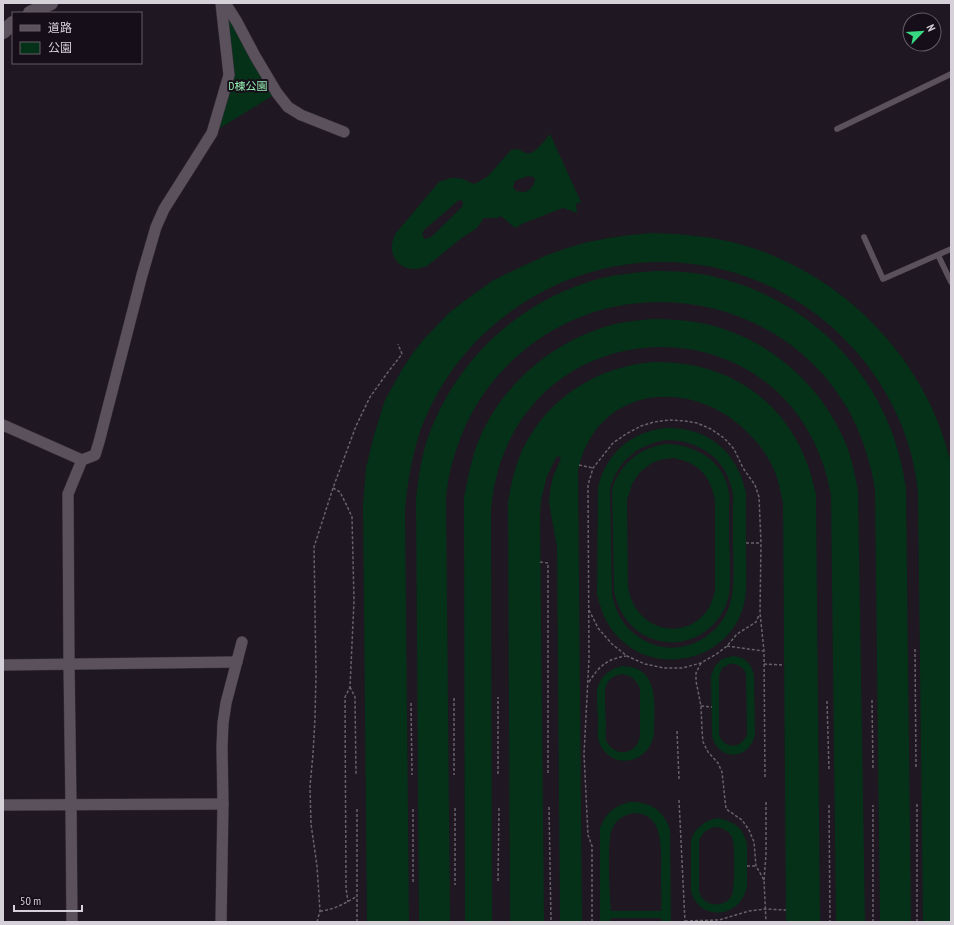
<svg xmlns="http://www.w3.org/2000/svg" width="954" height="925" font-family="'PT Sans Narrow','Noto Sans JP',sans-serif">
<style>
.green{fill:#063119;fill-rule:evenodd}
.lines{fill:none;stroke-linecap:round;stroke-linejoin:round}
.service-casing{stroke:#363138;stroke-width:6}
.minor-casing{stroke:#363138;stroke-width:12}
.tertiary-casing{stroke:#363138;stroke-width:15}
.path{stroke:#69626b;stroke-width:1.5;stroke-dasharray:3 2;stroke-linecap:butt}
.service{stroke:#5b515d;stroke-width:5.5}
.minor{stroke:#5b515d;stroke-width:11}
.tertiary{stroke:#5b515d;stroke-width:14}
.labels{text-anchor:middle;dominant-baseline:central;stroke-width:4;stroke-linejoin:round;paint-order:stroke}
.park-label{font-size:11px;fill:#95edb2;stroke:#160e18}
</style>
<rect width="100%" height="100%" fill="#1f1721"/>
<g class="green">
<path d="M221,3L277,93L212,133L229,75Z"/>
<path d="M550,134L581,202L576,204L577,213L563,208L524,223L515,228L501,216L497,218H484L477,228L463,237L427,266C403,277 383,256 396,233L439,182L451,178H457L463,179L474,184L487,177L511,150C519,148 519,150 526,153C534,156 545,140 550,134ZM528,176L533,177L535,179C534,185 530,192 523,192C521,192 518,191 516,191L513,187L515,181ZM459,200L462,201L463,203L462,207L431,237L425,239C422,236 422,234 424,230Z"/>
<path d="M652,233C681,234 710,236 739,244C842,272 928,360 951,464V922H923L918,492C915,466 909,441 898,417C856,322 759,259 655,262C548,265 451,336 418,438C411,462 407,486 405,510L409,922H367L363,506L366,468L374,435L385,400L403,368L413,353L424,339L449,313L463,302L492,281L508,273L547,255L567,248L588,242L609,238L630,235Z"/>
<path d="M656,271C675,271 693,272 711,276C794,294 864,354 893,435C899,452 903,470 906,488L911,922H880L875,489C870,459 861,432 846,406C781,297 632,269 532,344C497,370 470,407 457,448C451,464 448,480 446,497L450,922H419L416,500C418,482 420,464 425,447C450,364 519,299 602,278C620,274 638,272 656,271Z"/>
<path d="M653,319C669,319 685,320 701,323C766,336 821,383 846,444C852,459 855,475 858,491L865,922H836L831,495C794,290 510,301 491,509L492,922H465L464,498C467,482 470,466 475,450C497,387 554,338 619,323C630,321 642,320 653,319Z"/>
<path d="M654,362C739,361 800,412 816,495L820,922H786L783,502C781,495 780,488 778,481C773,465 764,449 752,437C698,377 598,381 578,470L582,922H560L557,547L549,503L550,491L553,477L561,458L557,456L547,476L541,500L540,515L544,922H510L508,503C510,489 513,475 518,461C535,414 576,379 624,367C634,364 644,363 654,362Z"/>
<path d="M665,428C708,427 737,451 746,493C746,514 746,534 746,555C746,577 749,600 738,620C715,664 653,673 619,638C607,626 601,611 597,594L598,487C607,453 629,433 665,428ZM666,440C698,440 726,458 732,490C734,496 733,503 733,508C733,521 733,533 733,545C733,561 735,584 731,600C724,634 685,657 652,644C629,635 617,618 612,594L610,488C619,460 637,445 666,440Z"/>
<path d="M665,444C695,444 726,462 729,494C730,499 729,504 729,509C729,520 729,531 729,543C730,554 730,565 730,576C730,582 730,588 729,594C723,629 686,651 653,639C632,632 619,614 614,592L612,489C621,463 638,449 665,444ZM673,458C699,462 711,477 715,501V590C706,643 637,641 628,587L627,500L632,484L640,472L652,463L659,460Z"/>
<path d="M733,656C745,657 752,664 754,676L755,735C749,761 718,761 712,736L711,676L715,666L722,659ZM729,664C738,663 744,667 746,675L747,734C742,749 725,750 719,735V676L722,668Z"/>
<path d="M623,666C661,667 654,707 654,734C649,765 610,771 599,742C597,735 598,727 598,720C597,710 597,699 597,689C601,676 609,669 623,666ZM623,674C632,676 638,681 640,690V734C639,755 614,759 606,740C605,735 606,729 606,724C605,713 605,701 605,690C607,680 613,675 623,674Z"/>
<path d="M629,802C650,801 663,810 670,829L671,922H662L661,918H611L610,922H600V828C605,814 614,806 629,802ZM633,813C642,813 650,816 655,824C663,837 661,867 661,883C661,892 662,902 661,911H611C610,896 606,837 613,827C617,819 625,815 633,813Z"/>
<path d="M718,818C734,822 743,827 747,844V887C745,893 743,899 738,904C722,920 696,913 691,891V840L693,835L696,830L704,823L713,819ZM717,827C723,828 729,831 732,837C735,842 735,889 732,895C725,909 702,907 699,891C699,886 699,880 699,875C699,864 699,852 699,841C702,832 708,828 717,827Z"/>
</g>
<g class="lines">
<g class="service-casing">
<g id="service">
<path d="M837,129L951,74"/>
<path d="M864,237L883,279L951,249"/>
<path d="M938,255L951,282"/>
</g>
</g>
<g class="minor-casing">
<g id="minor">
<path d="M225,3L237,22L255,56L277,93L288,107L301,115L344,132"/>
<path d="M3,425L82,460L95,455L99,442L142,275L156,227L164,209L212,133L229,75L221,3"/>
<path d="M3,665L237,662"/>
<path d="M3,805L223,804"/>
<path d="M72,922L71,805L69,664L68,494L82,460"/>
<path d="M221,922L223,804L222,747L223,723L226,703L242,642"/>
</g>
</g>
<g class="tertiary-casing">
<g id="tertiary">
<path d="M30,13L51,3"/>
<path d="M3,32L13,23"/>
</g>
</g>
<g class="path">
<path d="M579,465L593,468"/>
<path d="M333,488L340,492L347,506L352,517L354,601L350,687L345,697L346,888L348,902"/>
<path d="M746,543H761"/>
<path d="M540,562L548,563V775"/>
<path d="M589,610L598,628L612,644L627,656L645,664L664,668H682L701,663L718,653L727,646L737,634L756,622L759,615"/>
<path d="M727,646L763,651"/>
<path d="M915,649L916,769"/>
<path d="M701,663L696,673V681L701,706L702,730L703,742L708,752L718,763L722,772L726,809L742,820L749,830L754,842L756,866L764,880L766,922"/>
<path d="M764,664L784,665"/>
<path d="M589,682C599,666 607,659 626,656"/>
<path d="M350,687L355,697L356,775"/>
<path d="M454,698V775"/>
<path d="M872,700L873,770"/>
<path d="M827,701L829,770"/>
<path d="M411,703L412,775"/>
<path d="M701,706L712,707"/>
<path d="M677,731L679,779"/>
<path d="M498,774V697"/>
<path d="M679,800L685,922"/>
<path d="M917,804V922"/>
<path d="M829,805L830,922"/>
<path d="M549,807L551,922"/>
<path d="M455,808V885"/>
<path d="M413,809V882"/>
<path d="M747,866H756"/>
<path d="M764,880L766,855V800"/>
<path d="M498,881L499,808"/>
<path d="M320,911C334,910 345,903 356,897"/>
<path d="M685,921L719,920L749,911L766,909L786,910"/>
<path d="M317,922L320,911L317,866L311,824L310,786L313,754L315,718L316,674L314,547L333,488L356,426L370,397L388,372L402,354L398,344"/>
<path d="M357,922V809"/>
<path d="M592,922V846L588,835L584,754L589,659L588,485L593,468L613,443L626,434L641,426L654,422L669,420L685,421L697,423L711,429L724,438L734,449L743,468L755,485L759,497L761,543L760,613L764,651L765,777"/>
<path d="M873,922V805"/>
</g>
<use href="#service" class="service"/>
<use href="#minor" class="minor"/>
<use href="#tertiary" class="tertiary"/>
</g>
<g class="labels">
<g class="park-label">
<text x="248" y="86">D棟公園</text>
</g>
</g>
<rect width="954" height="925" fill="none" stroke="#d6d1d8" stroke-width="8"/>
<rect x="12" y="12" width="130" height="52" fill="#160e18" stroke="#635c65"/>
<rect x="20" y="25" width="20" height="6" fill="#5b515d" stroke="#635c65"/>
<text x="48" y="32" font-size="12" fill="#d6d1d8">道路</text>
<rect x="20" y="42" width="20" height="12" fill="#063119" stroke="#635c65"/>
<text x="48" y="52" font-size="12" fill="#d6d1d8">公園</text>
<g transform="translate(922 32) rotate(65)"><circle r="19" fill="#160e18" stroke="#635c65"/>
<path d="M0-3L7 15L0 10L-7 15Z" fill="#38d880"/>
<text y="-6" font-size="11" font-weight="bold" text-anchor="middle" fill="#d6d1d8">N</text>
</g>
<path d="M14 905v6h68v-6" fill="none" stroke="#d6d1d8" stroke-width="2"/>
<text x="20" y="905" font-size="12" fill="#d6d1d8" stroke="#160e18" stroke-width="3" paint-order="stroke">50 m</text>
</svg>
